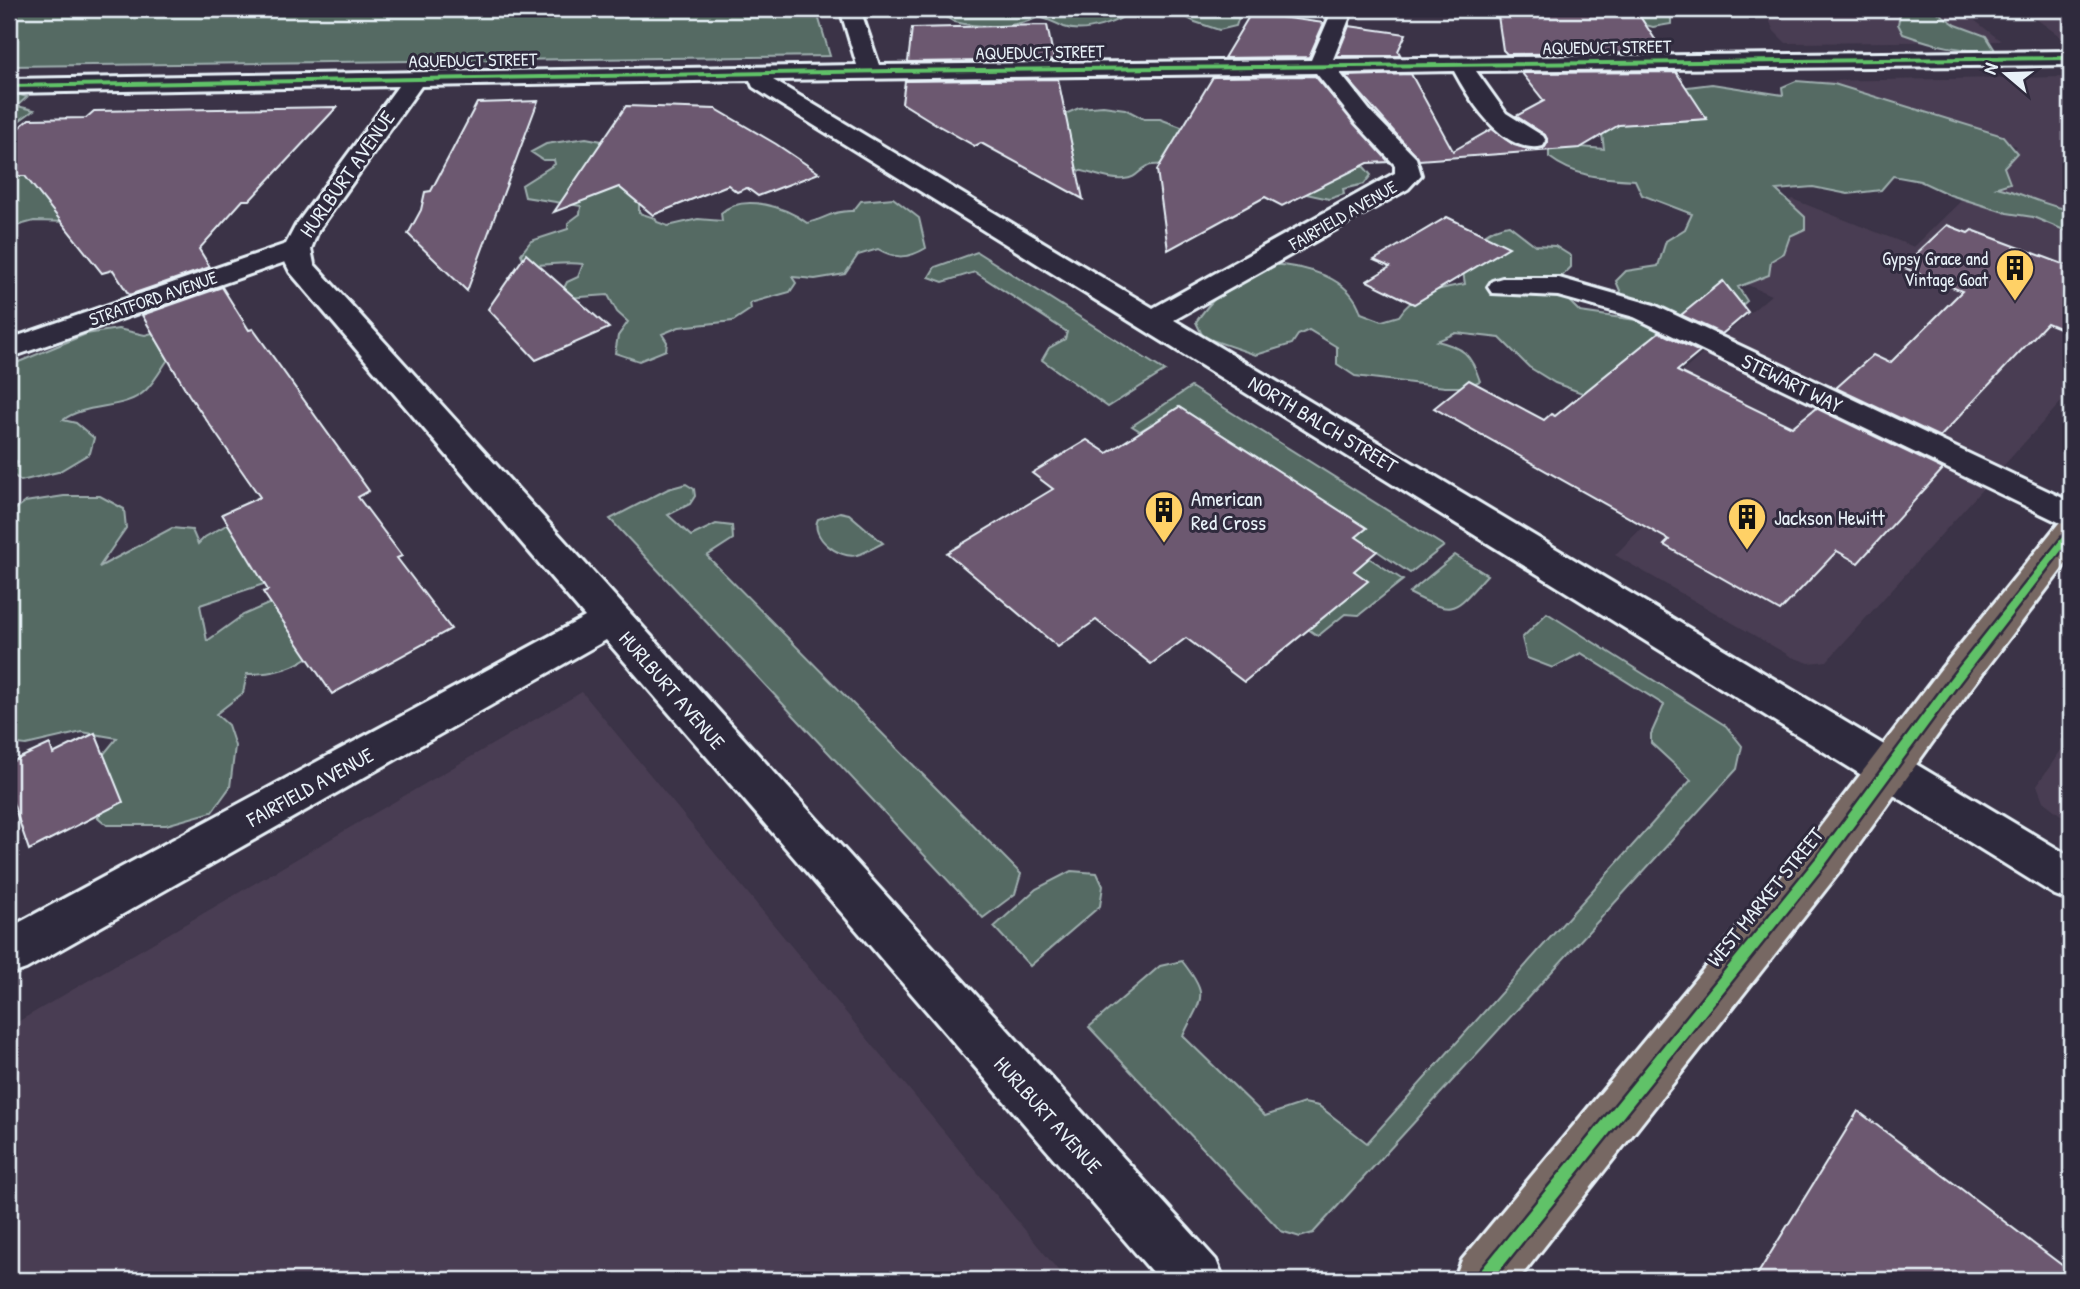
<svg xmlns="http://www.w3.org/2000/svg" width="2080" height="1289" font-family="'Patrick Hand',sans-serif">
<style>
.built{fill:#4a3e53}
.green{fill:#546a64;stroke:#9eaeae;stroke-width:2}
.building{fill:#6c5870;stroke:#e8f1f8;stroke-width:2}
.lines{fill:none;stroke-linecap:round;stroke-linejoin:round}
.street-casing{stroke:#e8f1f8;stroke-width:6}
.primary-casing{stroke:#e8f1f8;stroke-width:6}
.street{fill:#2f2a3d;fill-rule:evenodd}
.primary{fill:#776864;fill-rule:evenodd}
.cycleway-casing{stroke:#2f2a3d;stroke-width:5}
.cycleway{fill:#61c268;fill-rule:evenodd}
.labels{text-anchor:middle;dominant-baseline:central;stroke-width:6;stroke-linejoin:round;paint-order:stroke}
.far-street-label{font-size:18px;fill:#e8f1f8;stroke:#2f2a3d}
.far-poi-label{font-size:18px;fill:#e8f1f8;stroke:#2f2a3d;text-anchor:end}
.street-label{font-size:21px;fill:#e8f1f8;stroke:#2f2a3d}
.poi-label{font-size:21px;fill:#e8f1f8;stroke:#2f2a3d;text-anchor:start}
</style>
<rect width="100%" height="100%" fill="#3b3347"/>
<filter id="ink" filterUnits="userSpaceOnUse"><feTurbulence type="fractalNoise" baseFrequency=".0143" numOctaves="2"/><feDisplacementMap in="SourceGraphic" scale="14" xChannelSelector="R" yChannelSelector="G"/><feConvolveMatrix kernelMatrix="1 2 1 2 8 2 1 2 1" color-interpolation-filters="sRGB"/></filter>
<g filter="url(#ink)">
<g class="built">
<path d="M1764,9H1960L2001,41L1786,43L1774,31Z"/>
<path d="M2023,9H2071V40H2065Z"/>
<path d="M2071,77V391L1827,661L1809,663L1792,657L1615,555L1690,479L1609,435L1771,295L1708,268L1792,199L1914,247L2017,146L1817,81Z"/>
<path d="M582,692L1066,1280H9V1027Z"/>
<path d="M2071,736V823L2043,801L2037,785Z"/>
</g>
<g class="green">
<path d="M9,9H816L830,56L9,66Z"/>
<path d="M937,9H1135C1119,22 1085,35 1064,27C1055,23 1048,19 1038,17C1017,28 978,28 955,22C949,20 942,13 937,9Z"/>
<path d="M1147,9H1261L1240,14L1236,26L1219,30L1195,22L1175,11Z"/>
<path d="M1616,9H1661L1671,14V24L1653,27L1627,20L1623,12Z"/>
<path d="M1881,9H1933L1956,25L1986,36L1995,50C1961,52 1934,45 1903,34L1898,24L1900,15Z"/>
<path d="M1796,81L1834,84L2003,136L2017,153L2004,167L2010,183L1997,187C2023,193 2044,206 2071,210V233L2033,217L2007,213L1950,195L1920,181L1893,176L1881,190L1848,194L1813,187L1776,190L1805,217V229L1790,236L1784,253L1771,261L1769,275L1738,287L1747,301L1734,312L1696,317H1648L1623,298L1616,281L1626,271L1658,266L1666,241L1685,229L1692,214L1642,195L1635,180C1602,178 1575,177 1549,157V148L1569,146L1604,149L1602,134L1627,120L1668,122L1681,116L1680,88L1712,84L1783,95L1782,87Z"/>
<path d="M9,92L27,97L17,106L34,110L9,128Z"/>
<path d="M1103,106L1125,109L1144,119H1160L1189,130L1364,167L1371,175L1364,184L1343,189L1344,194L1329,199L1170,164C1164,165 1153,164 1148,166C1138,171 1137,178 1124,179C1102,181 1085,167 1065,170L1058,117L1079,108Z"/>
<path d="M586,138L607,142L639,196V213L655,218L657,222L668,226L698,219L722,221L721,213C743,193 787,207 807,223C824,219 835,210 853,211L861,201L893,198L919,218L926,248C908,259 895,259 878,249L858,255L845,274L815,279L792,277L796,283L790,292L750,303L751,309L733,321L679,327L662,334L667,342L666,350L639,361L615,353L618,336L628,322L617,312L608,295L567,298L561,294L567,282L578,277L583,264C564,261 546,266 526,265L521,254L531,241L568,229V223L580,214L581,206L525,197L522,185L555,164L554,160H543L531,152L546,144Z"/>
<path d="M9,170H22L71,222L34,221L9,228Z"/>
<path d="M1509,225L1535,245L1555,246L1571,256V267L1560,278L1543,279L1526,294L1566,298L1580,312L1657,323L1687,342L1593,397L1555,383L1529,367L1500,338L1456,333L1437,341C1463,347 1471,354 1480,381L1466,387H1445L1355,376L1337,364V347L1309,330L1298,335L1292,344L1256,355L1203,337L1196,322C1207,306 1223,288 1240,279C1251,273 1260,273 1270,264C1304,266 1350,276 1361,313L1382,321L1399,316C1414,292 1439,289 1465,284L1461,259C1476,242 1487,228 1509,225Z"/>
<path d="M977,252L1165,371L1108,407L1042,360L1049,348L1065,339L1067,332L975,272L943,282L929,277L935,267Z"/>
<path d="M118,329L145,335L160,331L169,358C162,368 155,381 146,390C125,411 87,402 63,420L76,423L94,438L90,453L58,472L21,481L9,472L18,462L9,457V414L13,411L9,409V366L86,334Z"/>
<path d="M1191,387L1444,546L1410,573L1356,537L1366,528L1179,407L1140,431L1132,426Z"/>
<path d="M686,484L694,489L695,496L690,504L668,515L691,536L716,524L732,526L733,539L707,556L1021,874L1015,894L983,918L610,519L668,489Z"/>
<path d="M64,496H100L124,509L126,528L99,567L172,528L192,530L198,544L205,537L239,518L270,582L200,605L207,641L243,615L273,602L317,651C295,668 276,674 247,674L243,693L216,714L228,725L235,746L230,787L212,812L166,825H107L87,808L85,777L117,738L82,732L26,745L9,743V514L25,502Z"/>
<path d="M840,512L849,514L883,543C875,547 865,553 857,555C839,560 809,536 818,519Z"/>
<path d="M1455,555L1487,575C1453,612 1456,617 1409,593Z"/>
<path d="M1369,558L1403,580L1359,615L1345,614L1318,636L1308,629L1353,571Z"/>
<path d="M1547,613L1726,726L1742,746L1737,769L1313,1233L1300,1237L1281,1231L1089,1027L1160,966L1182,961C1211,998 1201,997 1183,1036L1265,1116L1304,1103L1319,1106L1367,1143L1691,780L1651,743V734L1664,705L1581,653L1553,668L1527,658L1522,638Z"/>
<path d="M1071,871L1097,873L1103,886L1100,906L1030,966L994,927L1036,889Z"/>
</g>
<g class="building">
<path d="M1497,9H1635L1664,53L1507,54L1503,50Z"/>
<path d="M1251,13L1324,23L1309,57L1224,58Z"/>
<path d="M1047,25L1054,60L908,62L912,28Z"/>
<path d="M1349,26L1406,34L1398,51L1401,56H1337Z"/>
<path d="M1676,72L1707,119L1619,125L1580,148L1419,160L1345,76L1411,74L1453,151L1492,129L1514,145L1529,149L1545,147L1548,142L1545,135L1516,116L1544,101L1522,73Z"/>
<path d="M1315,76L1389,162L1368,163L1282,206L1265,197L1168,250L1157,170L1213,77Z"/>
<path d="M1058,79L1083,199L981,143L975,146L939,126L902,103L905,81Z"/>
<path d="M538,101L487,237L467,291L408,234L421,210L425,192L431,191L477,103Z"/>
<path d="M626,106L716,109L776,144L819,173L758,196L747,188L737,192L728,185L653,215L619,187L554,212Z"/>
<path d="M337,107L250,200H243L199,249L210,267L129,295L113,270L102,273L25,176H9V136L29,119L86,118L94,111Z"/>
<path d="M1447,217L1509,247L1414,304L1367,281L1390,267L1374,260Z"/>
<path d="M1947,225L1968,233L1972,230L2071,267V333L2047,323L1940,437L1836,388L1873,355L1890,363L1962,291L1902,267Z"/>
<path d="M526,254L609,328L536,360L488,309Z"/>
<path d="M1723,281L1748,312L1722,334L1681,315Z"/>
<path d="M222,287L249,330L253,329L369,491L358,497L402,556L397,558L451,629L332,694L263,592L268,590L222,514L260,497L189,395L142,315Z"/>
<path d="M1659,332L1700,352L1677,371L1792,427L1816,408L1943,469L1858,563L1837,551L1780,611L1664,545L1669,540L1434,408L1469,380L1544,420L1551,414L1555,416Z"/>
<path d="M1179,407L1367,528L1356,537L1377,551L1354,571L1368,581L1244,682L1186,638L1151,664L1096,620L1058,647L947,553L1053,489L1032,473L1087,440L1107,453Z"/>
<path d="M95,733L123,802L29,850L9,791V763L50,744L53,754Z"/>
<path d="M1858,1111L2071,1272V1280H1754Z"/>
</g>
<g class="lines">
<g class="street-casing">
<g id="street">
<path d="M840,9H860L879,65L1311,60L1333,9H1353L1333,59L2071,51V65L1476,71L1506,113L1543,136L1546,141L1543,146C1504,156 1469,99 1454,71L1340,73L1371,112L1416,158L1421,175L1408,189L1174,320L2071,857V901L2055,895L770,98L753,87L750,80L421,86L318,231L311,249L314,264L1216,1260L1224,1280H1159L606,640L26,969L9,975V928L585,617L290,272L285,262L9,358V339L286,244L296,225L398,86L9,93V79L857,65ZM1316,73L1355,122L1395,165V173L1153,308L773,80Z"/>
<path d="M1502,278H1559L1654,305L2071,502V528L1634,317L1558,296L1492,293L1488,287L1492,281Z"/>
</g>
</g>
<g class="primary-casing">
<path id="primary" d="M2071,520V557L1969,691L1837,875L1518,1280H1454L1462,1260L1805,847L1941,669L2059,523Z"/>
</g>
<use href="#street" class="street"/>
<use href="#primary" class="primary"/>
<g class="cycleway-casing">
<g id="cycleway">
<path d="M2071,56V60L890,73L9,88V84L890,69Z"/>
<path d="M2071,529V538L1959,683L1825,865L1492,1280H1474L1477,1275L1817,857L1951,677L2068,530Z"/>
</g>
</g>
<use href="#cycleway" class="cycleway"/>
</g>
</g>
<defs>
<g id="building-pin" transform="scale(2.0125)"><path d="M0 17L-7.5 6A9.5 9.5 0 1 1 7.5 6Z" fill="#ffd166" stroke="#2f2a3d"/><path d="M-4-6H4V6H1V3H-1V6H-4ZM-2.5-4.3h1.7v1.8h-1.7ZM.8-4.3h1.7v1.8H.8ZM-2.5-1h1.7V.8h-1.7ZM.8-1h1.7V.8H.8Z" fill="#111"/></g>
</defs>
<g fill-rule="evenodd">
<use href="#building-pin" x="2015" y="268"/>
<use href="#building-pin" x="1164" y="510"/>
<use href="#building-pin" x="1747" y="517"/>
</g>
<g class="labels">
<g class="far-street-label">
<text transform="translate(1607 47) rotate(-1)">AQUEDUCT STREET</text>
<text transform="translate(1040 52) rotate(-1)">AQUEDUCT STREET</text>
<text transform="translate(473 60) rotate(-1)">AQUEDUCT STREET</text>
<text transform="translate(1343 215) rotate(-30)">FAIRFIELD AVENUE</text>
<text transform="translate(153 298) rotate(-19)">STRATFORD AVENUE</text>
</g>
<g class="far-poi-label">
<text x="1988" y="258">Gypsy Grace and<tspan x="1988" dy="21">Vintage Goat</tspan></text>
</g>
<g class="street-label">
<text transform="translate(347 174) rotate(-55)">HURLBURT AVENUE</text>
<text transform="translate(1792 383) rotate(26)">STEWART WAY</text>
<text transform="translate(1323 424) rotate(31)">NORTH BALCH STREET</text>
<text transform="translate(672 690) rotate(49)">HURLBURT AVENUE</text>
<text transform="translate(310 787) rotate(-29)">FAIRFIELD AVENUE</text>
<text transform="translate(1765 897) rotate(-51)">WEST MARKET STREET</text>
<text transform="translate(1048 1115) rotate(48)">HURLBURT AVENUE</text>
</g>
<g class="poi-label">
<text x="1191" y="498">American<tspan x="1191" dy="24">Red Cross</tspan></text>
<text x="1774" y="517">Jackson Hewitt</text>
</g>
</g>
<rect width="2080" height="1289" fill="none" stroke="#2f2a3d" stroke-width="35"/>
<rect x="18" y="18" width="2045" height="1254" fill="none" stroke="#e8f1f8" stroke-width="2.5" filter="url(#ink)"/>
<g transform="translate(2006 74) rotate(289)" stroke="#2f2a3d" stroke-width="5" paint-order="stroke">
<path d="M0-5L12 26L0 18L-12 26Z" fill="#e8f1f8"/>
<text y="-10" font-size="19" font-weight="bold" text-anchor="middle" fill="#e8f1f8">N</text>
</g>
</svg>
